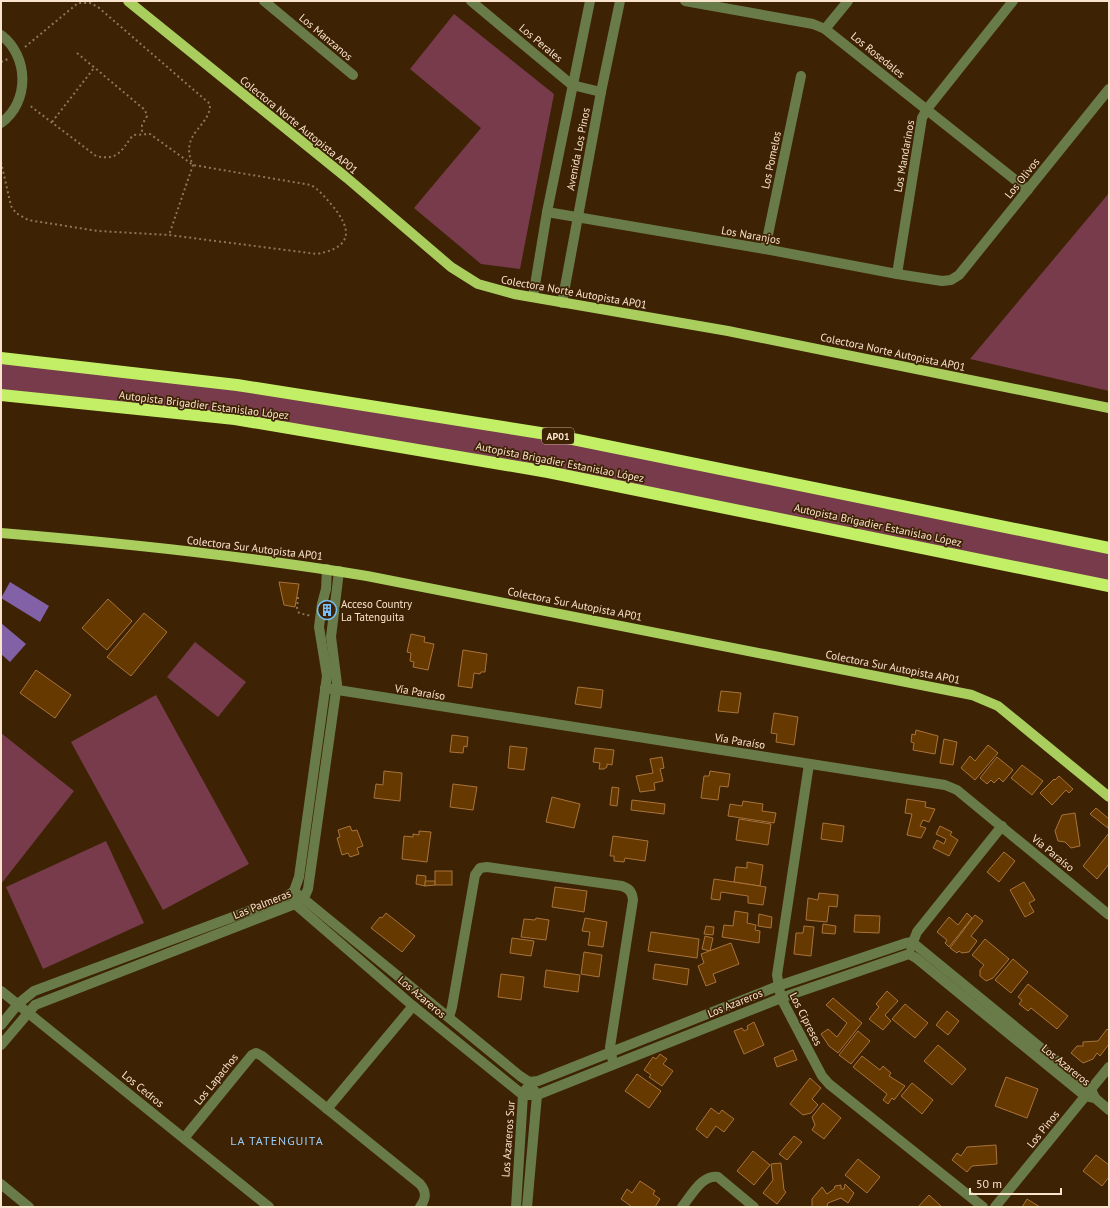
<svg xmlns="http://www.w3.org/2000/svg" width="1110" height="1208" font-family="'PT Sans',sans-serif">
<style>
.green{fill:#773b4b}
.water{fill:#8261a7}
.building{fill:#663900;stroke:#a8733c}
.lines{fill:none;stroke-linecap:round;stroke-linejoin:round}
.path{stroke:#8f765b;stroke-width:2;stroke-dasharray:2 3;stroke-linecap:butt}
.minor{stroke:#697b48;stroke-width:10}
.major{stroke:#a9ce5e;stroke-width:10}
.highway{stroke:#c2ef65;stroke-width:12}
.labels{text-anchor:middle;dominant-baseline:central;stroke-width:3.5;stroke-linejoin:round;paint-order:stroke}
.shield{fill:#3d2204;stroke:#c2aa91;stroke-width:1}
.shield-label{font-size:10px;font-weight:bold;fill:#fbe4ce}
.street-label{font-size:11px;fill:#fbe4ce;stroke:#3d2204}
.poi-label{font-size:11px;fill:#fbe4ce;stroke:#3d2204;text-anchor:start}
.neighbourhood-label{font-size:12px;letter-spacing:1px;fill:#9ccef9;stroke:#3d2204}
</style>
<rect width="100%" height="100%" fill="#3d2204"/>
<g class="green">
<path d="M454,14L554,94L520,269L481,264L414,208L481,128L410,69Z"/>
<path d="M1109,193V391L970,359Z"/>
<path d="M1,358L397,410L1109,548V586L392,445L1,395Z"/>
<path d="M195,642L246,682L218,717L167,677Z"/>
<path d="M156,695L249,864L163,910L71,742Z"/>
<path d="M1,733L74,791L1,884Z"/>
<path d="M106,841L144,923L43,969L6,887Z"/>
</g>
<g class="water">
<path d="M10,582L49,606L40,622L1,598Z"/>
<path d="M1,623L26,644L10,662L1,654Z"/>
</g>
<g class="building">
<path d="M279,582L299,584L295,607L284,605Z"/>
<path d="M108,599L132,621L107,650L82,628Z"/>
<path d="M324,605L330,606L329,615L323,614Z"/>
<path d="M144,613L167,632L131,676L107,657Z"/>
<path d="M411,634L425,637L424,642L434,644L428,670L413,667L414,662L410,661L411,653L407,652Z"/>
<path d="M463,650L487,654L485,672H481L480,674L474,673L472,688L458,686Z"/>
<path d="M36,670L71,695L55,718L20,693Z"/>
<path d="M578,687L603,690L601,708L575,704Z"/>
<path d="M721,691L741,693L738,713L718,711Z"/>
<path d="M774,713L798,717L794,745L776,742L777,734L771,733Z"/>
<path d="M916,730L938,736L935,754L913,750L914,743L911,742L912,734L915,735Z"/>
<path d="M452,735L468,737L467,747L464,746L463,753L450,752Z"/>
<path d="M944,739L957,742L953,765L940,763Z"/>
<path d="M988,745L998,753L975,780L961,768L970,756L975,761Z"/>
<path d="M510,746L527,748L524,770L508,768Z"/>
<path d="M595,748L614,750L612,765L607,764V767L604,769H599L600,763L593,762Z"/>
<path d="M662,757L664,768L660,769L663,781L654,783L655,790L640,792L636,776L653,773L650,759Z"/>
<path d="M997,757L1013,770L1003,782L999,778L994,783L991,780L987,784L980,778Z"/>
<path d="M1022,765L1043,781L1032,795L1011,778Z"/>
<path d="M384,771L402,773L400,801L374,798L376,784L383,785Z"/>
<path d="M710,771L730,774L728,787L720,786L718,800L701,798L704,776H709Z"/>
<path d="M1059,776L1073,789L1069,793L1066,790L1052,805L1040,793L1054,779L1055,780Z"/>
<path d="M453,784L477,787L473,810L450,807Z"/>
<path d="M612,787L619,788L617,806L610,805Z"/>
<path d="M552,797L580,804L574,828L546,822Z"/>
<path d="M907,799L926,802L925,807L935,809L929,822L923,820L920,826L926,828L921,838L907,835L912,814L905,813Z"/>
<path d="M632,800L665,804L664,814L631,810Z"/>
<path d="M743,801L763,804L762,811L776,813L774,823L728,816L730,804L742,806Z"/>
<path d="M1096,808L1109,819L1108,828L1090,814Z"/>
<path d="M1075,813L1080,846L1071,848L1065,842L1058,841L1055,831L1062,815Z"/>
<path d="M739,819L771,824L768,845L736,840Z"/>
<path d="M823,823L844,826L842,842L821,839Z"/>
<path d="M350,826L352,831L357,830L363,846L357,848L359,854L350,857L348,853L342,855L337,838L340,837L338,830Z"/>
<path d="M940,826L952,832L950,835L958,840L949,856L933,848L937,840L944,844L946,839L936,834Z"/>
<path d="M419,831L431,832L427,862L402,859L404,836L413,837V834L419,835Z"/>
<path d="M1109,833V864L1097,879L1083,866Z"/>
<path d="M613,836L648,841L645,861L625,858L624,862L614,861V856H610Z"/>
<path d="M1004,852L1015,861L999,882L987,872Z"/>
<path d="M747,862L763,865L760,886L734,882L736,867L747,868Z"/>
<rect x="435" y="871" width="17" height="14"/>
<path d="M417,875L426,876L425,886L416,884Z"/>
<path d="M714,879L766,887L763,905L748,903V896L721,892L720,900L711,899Z"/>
<path d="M425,881H435V885L425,886Z"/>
<path d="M1024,882L1035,900L1029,903L1034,912L1025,917L1010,890Z"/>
<path d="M555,887L587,891L584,912L552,907Z"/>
<path d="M819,893L838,895L837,907L829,906L827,922L806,920L808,898L818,900Z"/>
<path d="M735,911L748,913L747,923L756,925L755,930L760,931L759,943L722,937L724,925L733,926Z"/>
<path d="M386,913L415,936L402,952L371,928L380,917L382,918Z"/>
<path d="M967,913L972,918L949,947L945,943L947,940L937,932L949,917L958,925Z"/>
<path d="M759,914L772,917L771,928L758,926Z"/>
<path d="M855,915L880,916L879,933L854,932Z"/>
<path d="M975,915L983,921L971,936L977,941L969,952L962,953L959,951L957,953L950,948Z"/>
<path d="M536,918L549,920L546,940L521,937L524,919L535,920Z"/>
<path d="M585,918L607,922L603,947L588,945L590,932L582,931Z"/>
<path d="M823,924L836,926L835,934L822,933Z"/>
<path d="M706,926L714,927L713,935L704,934Z"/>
<path d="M804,926L814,927L811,956L794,954L796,933H803Z"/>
<path d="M651,932L699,939L697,958L648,951Z"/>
<path d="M705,936L713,938L710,951L702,949Z"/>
<path d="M512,938L534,941L531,956L510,953Z"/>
<path d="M985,939L1009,959L993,978L986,981L980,976V970L984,965L972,955Z"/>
<path d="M731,943L739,964L713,974L716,982L706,986L698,966L704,963L701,954Z"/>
<path d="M584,952L602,955L599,977L581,974Z"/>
<path d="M1013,959L1028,972L1011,993L995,980Z"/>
<path d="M655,964L689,969L687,985L653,979Z"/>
<path d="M546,970L580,975L578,992L544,987Z"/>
<path d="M501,974L524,977L521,1000L498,997Z"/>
<path d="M1028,984L1068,1016L1057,1029L1031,1008L1028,1011L1019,1004L1022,1000L1018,997Z"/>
<path d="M887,991L898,1001L885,1015L891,1021L883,1030L869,1019L879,1007L876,1004Z"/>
<path d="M833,998L862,1023L838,1053L829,1046L821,1034L828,1029L837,1037L847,1023L826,1005Z"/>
<path d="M905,1004L928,1023L915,1038L892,1019Z"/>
<path d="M947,1011L959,1021L948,1035L936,1025Z"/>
<path d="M754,1022L764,1045L744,1054L734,1031L742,1028L744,1031L748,1029L747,1026Z"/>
<path d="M1107,1029L1109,1031V1044L1100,1056L1097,1053L1093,1059L1083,1063L1071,1053L1077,1046H1083V1042L1098,1041Z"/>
<path d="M858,1031L870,1041L851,1064L839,1055Z"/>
<path d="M938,1045L966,1069L952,1085L924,1061Z"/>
<path d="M793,1050L797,1060L777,1067L774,1058Z"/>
<path d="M660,1054L667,1059L663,1064L673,1071L662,1086L649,1077L651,1075L644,1070L653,1057L656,1059Z"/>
<path d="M862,1056L880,1070L883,1066L891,1073L889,1076L905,1086L894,1100L892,1098L888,1104L883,1100L887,1094L853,1067Z"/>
<path d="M637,1074L661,1091L649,1108L625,1091Z"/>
<path d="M1006,1077L1038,1089L1027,1118L995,1106Z"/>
<path d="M810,1078L821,1088L812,1099L818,1105L811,1113L803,1115L790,1104Z"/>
<path d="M912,1083L933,1100L922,1114L901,1096Z"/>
<path d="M823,1103L841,1118L824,1139L812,1130L815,1125L812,1117Z"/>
<path d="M711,1108L719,1114L722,1110L734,1119L724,1132L716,1126L707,1138L696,1129Z"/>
<path d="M794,1136L802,1142L787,1160L779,1154Z"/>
<path d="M996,1145L997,1164L972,1166L967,1172L952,1160L957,1153L961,1156L967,1147Z"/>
<path d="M753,1151L770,1165L754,1185L737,1171Z"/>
<path d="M1096,1155L1109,1165V1177L1102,1186L1083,1171Z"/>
<path d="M858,1159L880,1177L867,1193L845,1175Z"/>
<path d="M781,1163L784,1190L786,1192L777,1204L763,1193L773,1180L771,1164Z"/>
<path d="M640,1181L655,1191L653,1194L660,1199L655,1207H632L621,1199L627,1189L632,1193Z"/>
<path d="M845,1184L854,1193L848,1203L841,1198L828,1203L827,1206L829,1207H812V1199L822,1187L827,1194L834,1189L835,1186L841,1185V1189H844Z"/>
<path d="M929,1195L942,1207H918Z"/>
<path d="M1027,1199L1040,1207H1022Z"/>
</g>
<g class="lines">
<g class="path">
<path d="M25,47L78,3H90L98,7L210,104C211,127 178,133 193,165L169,235"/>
<path d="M77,53L145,110L147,116L142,125V133"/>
<path d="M1,62L8,59"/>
<path d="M52,122L94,68"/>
<path d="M1,162L11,206L16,213L28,220L98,231L169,235L317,254C354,247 352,229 331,204C325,197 319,190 311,185L193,165L150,134L133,135C121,151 118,161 96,156L29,105"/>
<path d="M298,597L297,608L299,613L311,616"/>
</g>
<g class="minor">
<path d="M264,1L353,75"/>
<path d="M471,1L572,85L601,92"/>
<path d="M685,1L813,24L825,29L1028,190"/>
<path d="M825,29L848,1"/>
<path d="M1,35C29,56 30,102 1,123"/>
<path d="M547,212L765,249L897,274L942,281L951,280L959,275L1109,89"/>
<path d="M765,249L801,76"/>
<path d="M897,274L922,118L927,109L1013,1"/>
<path d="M533,297L547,212L590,1"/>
<path d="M562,303L601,92L620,1"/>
<path d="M325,688L945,785L957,790L1109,915"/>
<path d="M809,764L777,975L781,998L822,1076L829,1084L983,1207"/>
<path d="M294,891L520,1076L529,1082L538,1081L778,986L906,943L912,942L1091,1089L1095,1098L1109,1110"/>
<path d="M294,891L295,904L413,1006L523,1095H537L781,998L909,954L916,958L1085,1096L1095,1098"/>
<path d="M911,947L917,932L1002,826"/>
<path d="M1,991L269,1207"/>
<path d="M449,1017L452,1007L475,875L480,868L487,867L622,886C630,889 632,892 633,900L610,1047L612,1058"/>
<path d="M1,1025L18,1004L34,991L284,898L294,891L299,877L327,676L319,627L322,604L326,589L327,569"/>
<path d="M1,1045L35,1005L295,904L304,898L308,889L337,684L331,637L339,571"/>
<path d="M327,1109L413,1006"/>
<path d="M185,1137L252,1055L256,1053L262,1056L420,1184C427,1192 426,1199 420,1207"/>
<path d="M1,1184L29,1207"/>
<path d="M516,1207L523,1095L526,1089"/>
<path d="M527,1207L537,1095L534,1090"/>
<path d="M682,1207C691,1196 702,1174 718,1177L754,1207"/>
<path d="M995,1207L1109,1067"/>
</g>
<g class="major">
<path d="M128,1L347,178L451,267L478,284L514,294L728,331L1109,408"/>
<path d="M1,533C123,543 246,556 367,576L972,695L998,706L1109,797"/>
</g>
<g class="highway">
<path d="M1,358L237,385L553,435L1109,548"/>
<path d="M1,395L235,419L548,472L1109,586"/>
</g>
</g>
<defs>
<g id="building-ring" transform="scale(1)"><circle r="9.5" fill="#3d2204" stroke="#7abff8" stroke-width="1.5"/><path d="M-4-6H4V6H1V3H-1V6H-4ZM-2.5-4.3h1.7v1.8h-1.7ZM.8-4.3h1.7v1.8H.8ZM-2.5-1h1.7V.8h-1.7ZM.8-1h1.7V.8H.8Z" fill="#7abff8"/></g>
</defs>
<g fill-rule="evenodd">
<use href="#building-ring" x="327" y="610"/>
</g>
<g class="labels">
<rect class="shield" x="542" y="428" width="32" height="16" rx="3"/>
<g class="shield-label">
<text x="558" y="436">AP01</text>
</g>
<g class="street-label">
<text transform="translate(326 37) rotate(40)">Los Manzanos</text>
<text transform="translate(541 43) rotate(40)">Los Perales</text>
<text transform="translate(878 55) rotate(39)">Los Rosedales</text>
<text transform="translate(299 125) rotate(39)">Colectora Norte Autopista AP01</text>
<text transform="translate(578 149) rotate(-79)">Avenida Los Pinos</text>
<text transform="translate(904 156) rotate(-80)">Los Mandarinos</text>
<text transform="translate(771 160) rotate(-78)">Los Pomelos</text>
<text transform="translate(1022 178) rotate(-51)">Los Olivos</text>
<text transform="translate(751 235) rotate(10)">Los Naranjos</text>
<text transform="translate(574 292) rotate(10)">Colectora Norte Autopista AP01</text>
<text transform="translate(893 352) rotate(12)">Colectora Norte Autopista AP01</text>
<text transform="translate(204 405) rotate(7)">Autopista Brigadier Estanislao López</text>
<text transform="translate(560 462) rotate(11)">Autopista Brigadier Estanislao López</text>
<text transform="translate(878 525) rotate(12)">Autopista Brigadier Estanislao López</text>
<text transform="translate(255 548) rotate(7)">Colectora Sur Autopista AP01</text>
<text transform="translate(575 604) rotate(11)">Colectora Sur Autopista AP01</text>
<text transform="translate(893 667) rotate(11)">Colectora Sur Autopista AP01</text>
<text transform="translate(420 692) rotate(9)">Vía Paraíso</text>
<text transform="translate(740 741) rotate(9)">Vía Paraíso</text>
<text transform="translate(1053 853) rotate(39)">Vía Paraíso</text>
<text transform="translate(262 904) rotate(-22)">Las Palmeras</text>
<text transform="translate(422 997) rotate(40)">Los Azareros</text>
<text transform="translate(735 1003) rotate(-22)">Los Azareros</text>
<text transform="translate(806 1019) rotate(63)">Los Cipreses</text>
<text transform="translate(1066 1065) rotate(39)">Los Azareros</text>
<text transform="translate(216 1079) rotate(-51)">Los Lapachos</text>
<text transform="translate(143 1089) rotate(39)">Los Cedros</text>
<text transform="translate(1043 1129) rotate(-51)">Los Pinos</text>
<text transform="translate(508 1139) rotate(-86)">Los Azareros Sur</text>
</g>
<g class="poi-label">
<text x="341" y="604">Acceso Country<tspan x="341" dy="13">La Tatenguita</tspan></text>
</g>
<g class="neighbourhood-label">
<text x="277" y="1140">LA TATENGUITA</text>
</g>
</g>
<rect width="1110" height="1208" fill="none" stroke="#fbe4ce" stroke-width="4"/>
<path d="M970 1188v6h91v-6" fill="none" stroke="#fbe4ce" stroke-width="2"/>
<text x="976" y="1188" font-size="12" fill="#fbe4ce" stroke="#3d2204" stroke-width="3" paint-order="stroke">50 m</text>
</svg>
